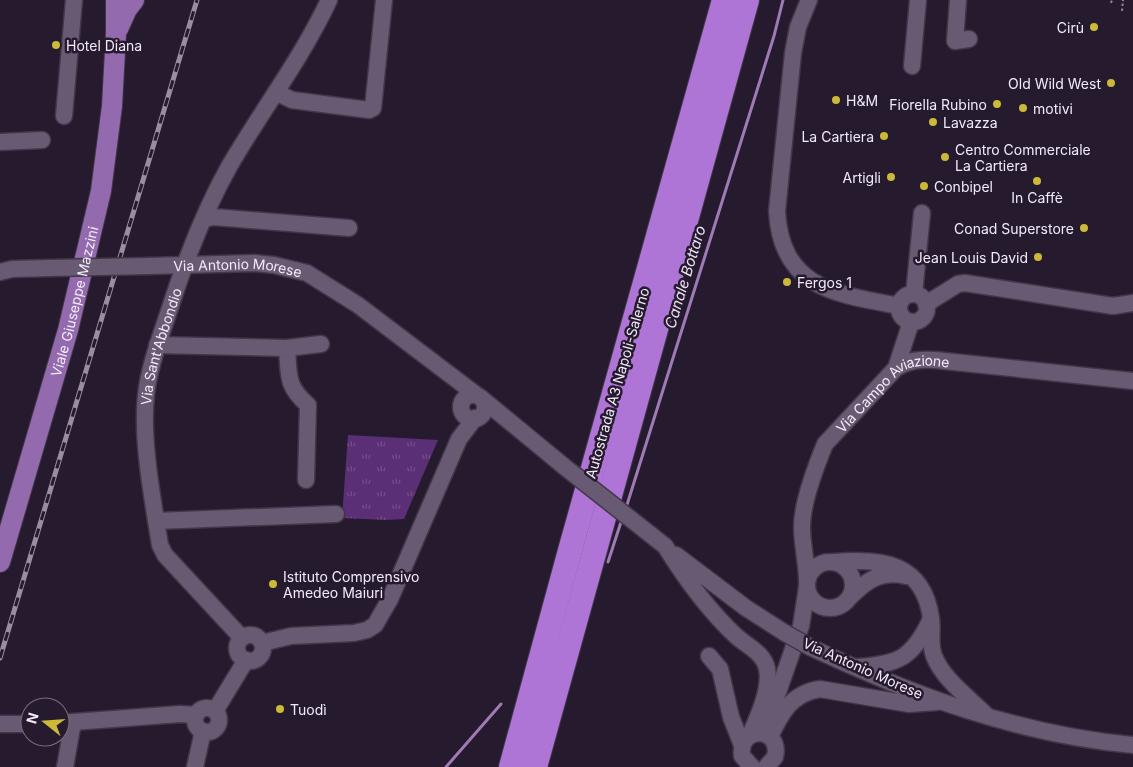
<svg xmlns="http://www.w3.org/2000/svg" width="1133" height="767" font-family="Inter,sans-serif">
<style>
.grass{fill:url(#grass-tufts)}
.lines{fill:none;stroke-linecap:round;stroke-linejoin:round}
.stream{stroke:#9e7bb5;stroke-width:3}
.minor-casing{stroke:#413748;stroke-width:19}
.major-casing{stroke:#413748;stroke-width:22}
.highway-casing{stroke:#413748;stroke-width:26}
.path{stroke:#8e8495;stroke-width:2;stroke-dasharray:2.5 2.5;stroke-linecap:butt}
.minor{stroke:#685a72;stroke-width:16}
.major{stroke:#936aae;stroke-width:20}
.highway{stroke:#af75d6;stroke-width:24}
.rail-casing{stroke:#988e9f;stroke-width:5}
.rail{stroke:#261a2f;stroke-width:3;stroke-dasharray:9;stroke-linecap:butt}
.minor-bridge-casing{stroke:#413748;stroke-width:19;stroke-linecap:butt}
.minor-bridge{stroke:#685a72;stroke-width:16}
.poi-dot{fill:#cdb938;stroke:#261a2f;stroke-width:2}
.labels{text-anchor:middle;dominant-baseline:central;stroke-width:5;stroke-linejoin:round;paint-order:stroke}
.poi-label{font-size:14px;fill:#f2eaf8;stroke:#261a2f;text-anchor:start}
.street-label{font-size:14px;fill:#f2eaf8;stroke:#261a2f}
.water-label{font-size:15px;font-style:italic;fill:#ebdff4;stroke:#261a2f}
</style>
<defs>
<pattern id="grass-tufts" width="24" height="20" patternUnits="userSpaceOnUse" patternTransform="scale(1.25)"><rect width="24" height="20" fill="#5b2f76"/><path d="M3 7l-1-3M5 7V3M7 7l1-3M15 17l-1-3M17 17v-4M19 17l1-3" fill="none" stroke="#734d8a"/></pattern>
</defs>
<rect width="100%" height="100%" fill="#261a2f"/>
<path class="grass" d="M348,435L438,440L404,519L386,520L342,518Z"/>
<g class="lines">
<g class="stream">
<path d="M626,508L774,36L783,0"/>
<path d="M608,562L622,519"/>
<path d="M446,767L501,704"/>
</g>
<g class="minor-casing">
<g id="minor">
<path d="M809,0L798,27L793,53L777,211C781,289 837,294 899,306"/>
<path d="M958,0L955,41L969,39"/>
<path d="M912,66L918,0"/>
<path d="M276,92L292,100L369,110L373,108L384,0"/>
<path d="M64,116L74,0"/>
<path d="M0,142L42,140"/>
<path d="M204,219L214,217L349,228"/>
<path id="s1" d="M149,266L254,263L274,265L307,273L358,305L478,396"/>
<path d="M0,272L12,269L50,268"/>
<circle cx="913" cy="308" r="14"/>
<path d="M914,294L922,213"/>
<path d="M926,304L958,284L965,283L1113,306L1133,303"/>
<path d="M157,345L287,348C289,375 286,386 308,405L306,480"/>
<path d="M287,348L321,344"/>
<path d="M896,368L911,322"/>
<circle cx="473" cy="407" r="12"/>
<path d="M481,398L566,468"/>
<path d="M156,521L336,514"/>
<path d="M665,546C685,578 708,610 736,636C747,646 764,653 767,669C771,689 758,717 750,735"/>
<path d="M676,555L746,608L785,633"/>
<circle cx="830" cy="585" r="23"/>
<path d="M834,562C881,558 923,562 931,618C933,630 929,644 934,656C943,679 968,697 985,714"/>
<path id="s2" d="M807,581C807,563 802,545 802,527C802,503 816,466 825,444L896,368C909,360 921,359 935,360L1133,381"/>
<path d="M850,597C867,580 881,570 906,576"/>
<circle cx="250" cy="648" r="13"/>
<path id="s3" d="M242,638L165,555L160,545C153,501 141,440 146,395C149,367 160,338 169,311C185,261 204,211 230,165C262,110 302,58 329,0"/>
<path d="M262,643L291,636L354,633L367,630L375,625L390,599L459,439L475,418"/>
<path d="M810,647C912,695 1020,735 1133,745"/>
<path d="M709,656L720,669L731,717L742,745"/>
<path d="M858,667C899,664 912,658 930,621"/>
<circle cx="207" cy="720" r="12"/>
<path d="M215,711L246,660"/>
<path d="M60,723L180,714L196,715"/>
<path d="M1,724H30"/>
<path d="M767,724L801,626L807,587"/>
<path d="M770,737C781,713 792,693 820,689L909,704L937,702"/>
<path d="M65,767L73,722"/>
<path d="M195,767L203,731"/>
<path d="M752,767L742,756C738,725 782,726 775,757L766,767"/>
</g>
</g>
<g class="major-casing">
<g id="major">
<path d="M118,29L127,9L134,0"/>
<path id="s4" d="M0,562L68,330L101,191L112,106L116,33V0"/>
</g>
</g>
<g class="highway-casing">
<g id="highway">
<path d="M511,767L571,547L724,0"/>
<path d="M535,767L747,0"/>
</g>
</g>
<g class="path">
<path d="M1111,3L1112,0"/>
<path d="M1122,11L1123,0"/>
</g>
<use href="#minor" class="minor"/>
<use href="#major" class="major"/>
<use href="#highway" class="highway"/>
<g class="rail-casing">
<path id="rail" d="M0,658L197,0"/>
</g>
<use href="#rail" class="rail"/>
<g class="minor-bridge-casing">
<g id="minor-bridge">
<path d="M50,268L149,266"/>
<path d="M566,468L665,546"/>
<path d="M785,633L810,647"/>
</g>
</g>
<use href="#minor-bridge" class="minor-bridge"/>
</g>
<g class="poi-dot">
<circle cx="1094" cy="27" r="5"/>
<circle cx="56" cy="45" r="5"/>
<circle cx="1111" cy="83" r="5"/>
<circle cx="836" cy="100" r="5"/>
<circle cx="997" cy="104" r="5"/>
<circle cx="1023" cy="108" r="5"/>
<circle cx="933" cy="122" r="5"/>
<circle cx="884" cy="136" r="5"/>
<circle cx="945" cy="157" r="5"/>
<circle cx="891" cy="177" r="5"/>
<circle cx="1037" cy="181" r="5"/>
<circle cx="924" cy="186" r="5"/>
<circle cx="1084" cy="228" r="5"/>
<circle cx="1038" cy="257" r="5"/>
<circle cx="787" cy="282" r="5"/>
<circle cx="273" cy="584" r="5"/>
<circle cx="280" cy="709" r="5"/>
</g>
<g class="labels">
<g class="poi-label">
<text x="1084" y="27" text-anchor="end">Cirù</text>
<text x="66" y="45">Hotel Diana</text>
<text x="1101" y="83" text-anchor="end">Old Wild West</text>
<text x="846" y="100">H&amp;M</text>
<text x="987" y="104" text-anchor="end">Fiorella Rubino</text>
<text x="1033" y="108">motivi</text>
<text x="943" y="122">Lavazza</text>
<text x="874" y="136" text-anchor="end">La Cartiera</text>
<text x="955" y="149">Centro Commerciale<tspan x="955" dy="16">La Cartiera</tspan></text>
<text x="881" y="177" text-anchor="end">Artigli</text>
<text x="934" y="186">Conbipel</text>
<text x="1037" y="197" text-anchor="middle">In Caffè</text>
<text x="1074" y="228" text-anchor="end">Conad Superstore</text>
<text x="1028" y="257" text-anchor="end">Jean Louis David</text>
<text x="797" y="282">Fergos 1</text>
<text x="283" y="576">Istituto Comprensivo<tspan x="283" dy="16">Amedeo Maiuri</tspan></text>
<text x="290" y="709">Tuodì</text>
</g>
<g class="street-label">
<text stroke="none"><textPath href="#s1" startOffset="89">Via Antonio Morese</textPath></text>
<text stroke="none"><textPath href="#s4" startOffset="271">Viale Giuseppe Mazzini</textPath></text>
<text stroke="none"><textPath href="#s3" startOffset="326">Via Sant'Abbondio</textPath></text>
<text transform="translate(617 383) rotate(-74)">Autostrada A3 Napoli-Salerno</text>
<text stroke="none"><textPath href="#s2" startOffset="230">Via Campo Aviazione</textPath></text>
<text transform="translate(863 668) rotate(24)">Via Antonio Morese</text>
</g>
<g class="water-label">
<text transform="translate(685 277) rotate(-73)">Canale Bottaro</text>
</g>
</g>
<g transform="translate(45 722) rotate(287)"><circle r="24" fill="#261a2f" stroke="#786d7f"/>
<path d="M0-4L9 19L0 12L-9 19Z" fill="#cdb938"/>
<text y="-8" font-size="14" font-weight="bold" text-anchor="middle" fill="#f2eaf8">N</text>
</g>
</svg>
